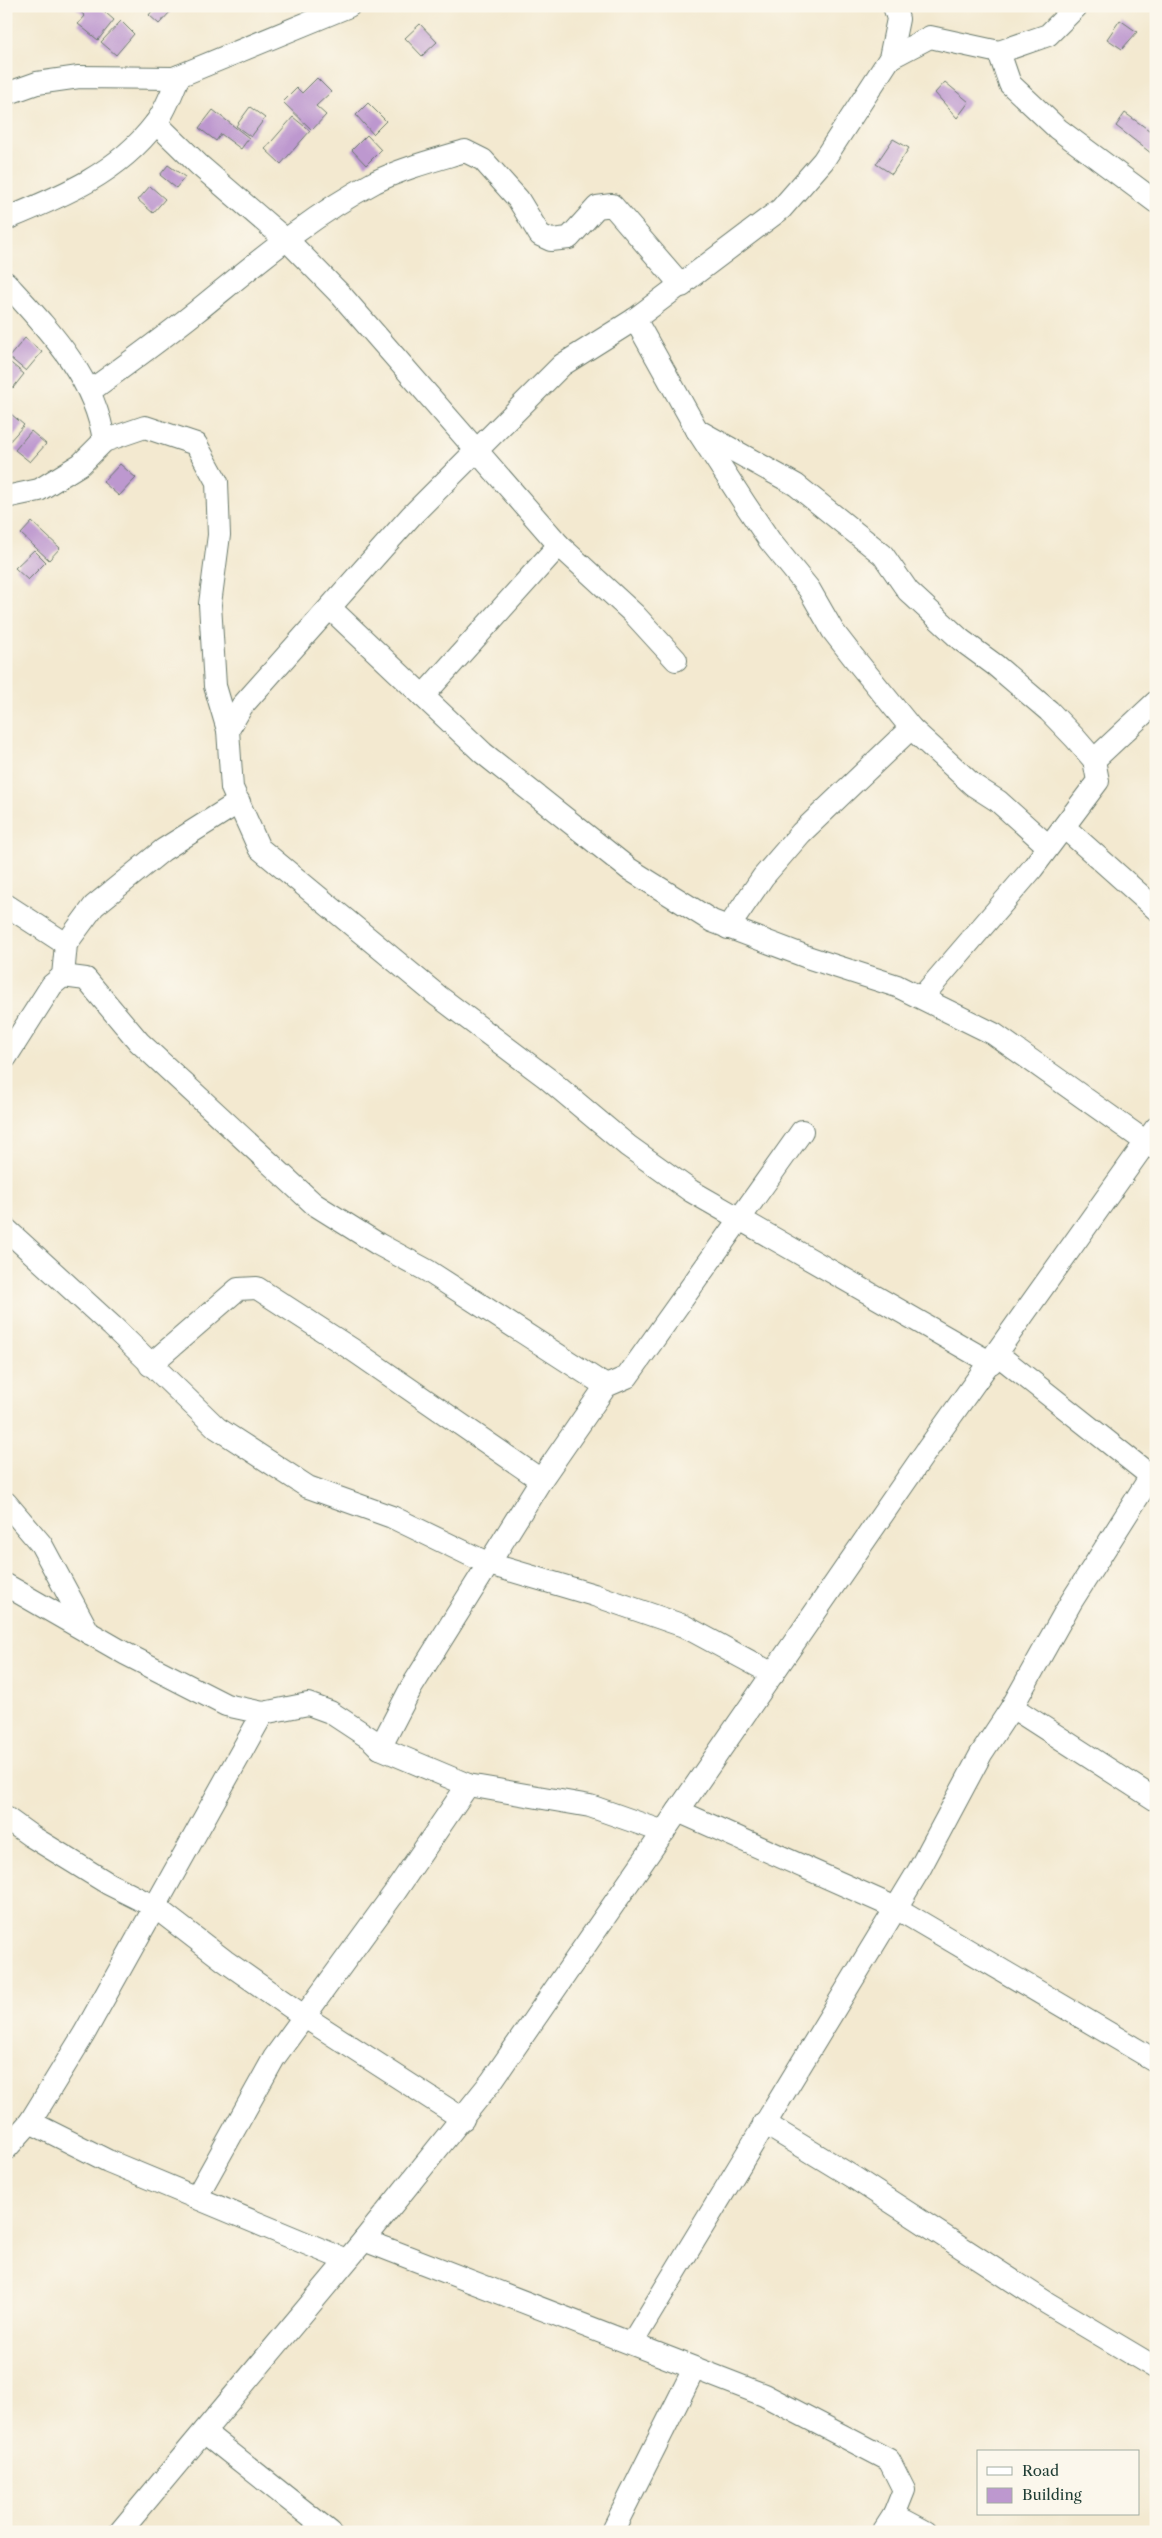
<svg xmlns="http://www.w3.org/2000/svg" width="1162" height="2538" font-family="'Libre Caslon Text',serif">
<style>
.building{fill:#bd98cf}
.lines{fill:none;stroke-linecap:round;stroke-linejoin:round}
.minor-casing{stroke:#69796b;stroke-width:24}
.minor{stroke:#fff;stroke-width:22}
</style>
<rect width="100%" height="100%" fill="#fbf7ec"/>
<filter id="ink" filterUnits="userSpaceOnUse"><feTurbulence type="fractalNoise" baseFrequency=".02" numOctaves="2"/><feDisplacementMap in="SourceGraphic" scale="10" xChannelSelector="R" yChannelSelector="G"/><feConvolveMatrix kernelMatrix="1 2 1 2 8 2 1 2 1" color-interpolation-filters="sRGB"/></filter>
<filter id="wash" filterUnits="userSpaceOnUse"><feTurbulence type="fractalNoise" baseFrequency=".0096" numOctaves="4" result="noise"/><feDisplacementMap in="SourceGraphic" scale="20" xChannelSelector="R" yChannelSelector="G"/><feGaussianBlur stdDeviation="1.12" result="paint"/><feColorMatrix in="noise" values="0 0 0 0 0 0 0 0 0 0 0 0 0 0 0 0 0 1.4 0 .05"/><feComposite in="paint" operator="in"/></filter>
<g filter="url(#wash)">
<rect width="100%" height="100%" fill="#f3e9d0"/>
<g id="blocks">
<g class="building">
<path d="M74,6H98L114,20L98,40L78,24L85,16Z"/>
<path d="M156,6H166L171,11L159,24L149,15Z"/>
<path d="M1120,20L1137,32L1122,49L1107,39Z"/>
<path d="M121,21L134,34L116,55L101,42Z"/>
<path d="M420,24L437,42L422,56L405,38Z"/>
<path d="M317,78L331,92L316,106L326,115L312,130L283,102L297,88L302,93Z"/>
<path d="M945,82L969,102L957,118L935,93Z"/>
<path d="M368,103L386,121L373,134L356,115Z"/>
<path d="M250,107L265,118L251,137L236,126Z"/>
<path d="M213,110L249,138L241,149L221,134L216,141L199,128Z"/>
<path d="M1125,113L1156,135V157L1116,126Z"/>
<path d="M293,117L310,131L281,164L265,149Z"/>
<path d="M367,135L381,150L366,165L352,150Z"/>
<path d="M893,139L909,148L892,174L876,164Z"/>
<path d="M168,165L185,177L176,188L160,175Z"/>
<path d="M150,186L165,199L153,213L138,200Z"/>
<path d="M25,338L42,352L26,371L9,357Z"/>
<path d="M6,359L24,374L13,388L6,383Z"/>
<path d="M11,414L24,425L8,443L6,441V419Z"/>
<path d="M31,431L46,444L30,462L15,450Z"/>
<path d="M120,464L136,478L119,496L103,482Z"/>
<path d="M32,522L60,548L49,560L21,534Z"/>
<path d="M34,550L46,562L28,580L15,568Z"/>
</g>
</g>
</g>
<g filter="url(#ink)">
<use href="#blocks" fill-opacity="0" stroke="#69796b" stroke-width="1"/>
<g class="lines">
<g class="minor-casing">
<g id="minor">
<path d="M894,6L898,19L890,58L823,161L781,209L635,319L562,365L411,516L242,706L228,730L232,788L259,848L438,996L547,1078L628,1146L691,1191L991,1363"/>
<path d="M999,52L1010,84L1058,129L1156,202"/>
<path d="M890,58L930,37L999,52L1048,35L1077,6"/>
<path d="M6,94L37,83L79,77L174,78L349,6"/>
<path d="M156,123L199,165L293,246L341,295L559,545L634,614L676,660"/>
<path d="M6,219C62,196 117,174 155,124C166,111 172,91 179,76"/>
<path d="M6,283C48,329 95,377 104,441"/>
<path d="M635,319L697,430L745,504L770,541L809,589L833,631L854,658L911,728L973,785L998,801L1048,846"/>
<path d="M90,391C126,365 162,339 197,311C254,265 309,217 375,182C403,168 435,160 465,151L483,160L518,199L540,235L551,240L569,238L597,207L612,205L682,286"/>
<path d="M697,430L796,485L883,555L908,591L961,640L995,665L1049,711L1075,738L1094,760L1098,781L1032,869L922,997"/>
<path d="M6,497L39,490L81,464L104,441L145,427L196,444L217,482L219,535L210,604L215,686L228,730"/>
<path d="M330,608L483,753L629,869L712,921L810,958L897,986L994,1034L1156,1149"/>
<path d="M423,696L559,545"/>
<path d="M1094,760L1156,702"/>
<path d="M1064,827L1156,909"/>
<path d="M6,905L66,944"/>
<path d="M728,928L763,877L801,833L911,728"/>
<path d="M63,976L66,944L94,906L163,850L239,802"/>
<path d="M6,1057L52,985L63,976L86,979L139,1042L314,1204L378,1244L428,1271L606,1386"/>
<path d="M6,1229L112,1326L217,1428L308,1487L392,1517L489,1564L594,1595L684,1626L773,1674"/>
<path d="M997,1354L1156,1480"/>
<path d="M150,1365L238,1289L257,1288L353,1350L541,1480"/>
<path d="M6,1503L41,1544L89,1633"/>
<path d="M6,1585L126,1654L226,1705L263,1713L308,1704L330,1712L371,1739L380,1748L468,1785L590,1806L664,1832"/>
<path d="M1012,1707L1071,1602L1151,1476"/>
<path d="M380,1748L411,1688L541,1480L606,1386L627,1377L802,1131"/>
<path d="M678,1811L896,1908L1156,2061"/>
<path d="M6,1818L31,1836L109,1884L155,1907L225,1961L305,2017L463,2119"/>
<path d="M30,2122L108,2161L346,2260"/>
<path d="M764,2123L856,2179L1047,2303L1156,2368"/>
<path d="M6,2149L30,2122L84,2034L263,1713"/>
<path d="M196,2198L274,2058L395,1892L468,1785"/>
<path d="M364,2240L764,2395L889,2460L904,2490L894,2515L883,2532"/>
<path d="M632,2343L919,1870L981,1754L1012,1707L1156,1800"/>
<path d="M204,2432L330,2532"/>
<path d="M894,2515L926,2532"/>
<path d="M120,2532L364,2240L491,2082L927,1450L1156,1128"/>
<path d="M612,2532L694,2369"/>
</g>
</g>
<use href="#minor" class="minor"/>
</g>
</g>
<rect width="1162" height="2538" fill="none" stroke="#fbf7ec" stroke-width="25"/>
<rect x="977" y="2450" width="162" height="65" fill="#fbf7ec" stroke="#a3ada2"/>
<rect x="987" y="2467" width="25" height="8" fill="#ffffff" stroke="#a3ada2"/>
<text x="1022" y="2476" font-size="15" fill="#1f3d34">Road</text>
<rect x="987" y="2488" width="25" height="15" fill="#bd98cf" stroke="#a3ada2"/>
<text x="1022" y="2500" font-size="15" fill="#1f3d34">Building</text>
</svg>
